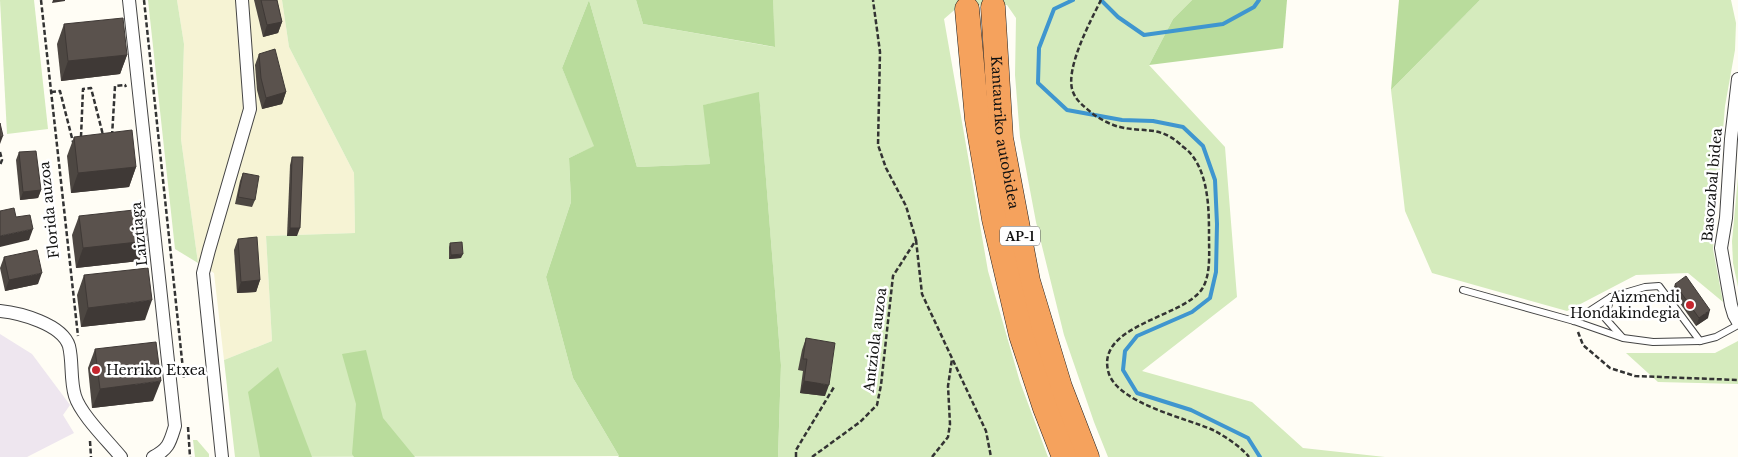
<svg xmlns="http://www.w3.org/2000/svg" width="1738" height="457" font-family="'Libre Baskerville',serif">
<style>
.industrial{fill:#eee6ef}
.farmland{fill:#f6f3d4}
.green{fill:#d5ebbd}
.forest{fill:#b9dc9c}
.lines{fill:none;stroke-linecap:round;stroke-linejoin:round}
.stream{stroke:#3f96cf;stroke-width:4}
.service-casing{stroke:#444;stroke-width:8}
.minor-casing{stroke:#444;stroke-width:14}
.motorway-casing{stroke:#222;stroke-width:25}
.path{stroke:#333;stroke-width:2.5;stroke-dasharray:5 2.5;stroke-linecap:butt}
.service{stroke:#fff;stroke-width:6}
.minor{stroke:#fff;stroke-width:12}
.motorway{stroke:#f5a25d;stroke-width:24}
.wall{fill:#4d4742}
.shaded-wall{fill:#3f3936}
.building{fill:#5a524d;stroke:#3f3936}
.poi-dot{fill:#c4262e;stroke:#fff;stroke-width:2}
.labels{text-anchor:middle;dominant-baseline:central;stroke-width:5;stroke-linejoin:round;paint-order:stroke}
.shield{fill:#fff;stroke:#585858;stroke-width:1}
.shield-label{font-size:12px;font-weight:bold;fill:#111}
.street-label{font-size:14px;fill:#111;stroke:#fff}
.poi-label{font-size:14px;fill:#111;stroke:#fff;text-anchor:end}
</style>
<rect width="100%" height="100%" fill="#fffdf5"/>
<path class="industrial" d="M0,334L32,354L70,405L63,415L74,433L27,457H0Z"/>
<path class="farmland" d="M177,0H282L289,47L354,173L355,233L266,236L272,341L224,360L214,273L198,263L181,139L184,44Z"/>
<g class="green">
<path d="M0,0H34L48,129L7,134Z"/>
<path d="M148,0H177L184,44L181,139L198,263L175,249Z"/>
<path d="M282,0H636L643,24L774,47L773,0H1192L1173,19L1149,65L1225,147L1237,297L1142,371L1252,402L1303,448L1385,457H1108L1094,422L1064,335L1036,222L1020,137L1015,75L1016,18L1007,5L959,6L944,19L988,271L1020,382L1048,457H778L781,365L759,93L704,105L710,164L637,167L589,0L562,68L595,146L569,158L571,202L546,277L573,378L619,456L235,457L224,360L272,341L266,236L355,233L354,173L289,47Z"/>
<path d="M1480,0H1731L1736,23L1735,50L1725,106L1713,249L1723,302L1688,273L1636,275L1567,311L1432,273L1405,211L1391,90Z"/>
<path d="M1738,177V287L1733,263L1732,241Z"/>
<path d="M1738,341V384L1658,382L1626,353H1715Z"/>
<path d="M193,440H197L209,454V457H195Z"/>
</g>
<g class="forest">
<path d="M589,0L637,167L710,164L703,105L759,92L781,365L778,457H618L619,456L573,378L546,277L571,202L569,158L594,146L562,68Z"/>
<path d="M636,0H773L775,47L643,24Z"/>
<path d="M1192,0H1287L1283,48L1149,65L1173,19Z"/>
<path d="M1399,0H1480L1391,90Z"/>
<path d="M366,350L383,418L415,457H354L352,454L356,404L342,354Z"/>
<path d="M278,367L312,457H260L248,392Z"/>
</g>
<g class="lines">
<g class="stream">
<path d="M1073,0L1054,9L1039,48L1038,83L1067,110L1122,120L1153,121L1183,127L1203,146L1215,180L1217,224L1216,272L1210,298L1192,312L1137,336L1125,351L1123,370L1137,393L1191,410L1248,438L1260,457"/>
<path d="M1101,0L1118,17L1144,35L1223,24L1254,7L1259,0"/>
</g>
<g class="service-casing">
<g id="service">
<path d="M1463,290L1574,321L1623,338L1653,342L1700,341L1716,337L1738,325"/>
<path d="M1611,297L1605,318L1622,337"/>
<path d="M1574,321L1611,297L1645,287L1659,286L1700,341"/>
</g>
</g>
<g class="minor-casing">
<g id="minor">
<path d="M129,0L175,426C170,442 169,449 153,457"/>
<path d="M1738,79L1731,139L1726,218L1721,248L1731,305L1734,315L1738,322"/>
<path d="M0,311C20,313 62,324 69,346C73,362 70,380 75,396C81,415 108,441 121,457"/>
<path d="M222,457L203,273L209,250L250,109L242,0"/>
</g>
</g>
<g class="motorway-casing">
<g id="motorway">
<path id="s1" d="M993,7L1001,138L1028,281L1060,387L1087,457"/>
<path d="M967,9L977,119L994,219L1021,335L1045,408L1064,457"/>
</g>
</g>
<g class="path">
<path d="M41,0L78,336"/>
<path d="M144,0L184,379"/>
<path d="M1101,0C1091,20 1064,70 1073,92C1077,102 1085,107 1093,114C1100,119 1111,125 1120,127C1144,133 1158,125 1180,144C1183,147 1188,150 1191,154C1209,176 1209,211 1209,237C1209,253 1211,275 1202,289C1183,318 1093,325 1109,374C1120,404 1186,418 1213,430C1226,437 1240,446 1249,457"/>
<path d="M51,92L60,91L73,142H75"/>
<path d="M112,136L115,86L125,85L126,87"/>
<path d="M81,137L83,89L91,88L103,135"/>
<path d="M0,152L2,160L0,165"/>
<path d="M916,240L922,294L986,431L991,457"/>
<path d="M1578,332L1583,345L1610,368L1635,376L1738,380"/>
<path d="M188,427L190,457"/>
<path d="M90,441L91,457"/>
<path d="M796,457V450L834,387"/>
<path d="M812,457L860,422L877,405L881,385L893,276L916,240L906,206L886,168L878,145L880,52L873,0"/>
<path d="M932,457L948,437L950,424L948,386L952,359"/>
</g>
<use href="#service" class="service"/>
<use href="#minor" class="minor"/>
<use href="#motorway" class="motorway"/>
</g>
<g class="wall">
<path d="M254,0H277L282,22L278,33L263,37Z"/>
<path d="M64,24L127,55L120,74L61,81L57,44Z"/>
<path d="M259,54L286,92L282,104L262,109L257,90L255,65Z"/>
<path d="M74,137L136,167L129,187L71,193L67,156Z"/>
<path d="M19,152L41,190L38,198L20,200L16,160Z"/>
<path d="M292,157L297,236H287L290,165Z"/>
<path d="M243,173L255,200L252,207L235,204L240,181Z"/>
<path d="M79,216L147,241L139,261L76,268L72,235Z"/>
<path d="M238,239L260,280L256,292L237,293L234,250Z"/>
<path d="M450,243L461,258L449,259V247Z"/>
<path d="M4,257L38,284L5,291L0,268Z"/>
<path d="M84,275L145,320L81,327L77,295Z"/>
<path d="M1675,284L1708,318L1696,326L1672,292Z"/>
<path d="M806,338L825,396L800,393L803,371L798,370L802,350Z"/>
<path d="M95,349L153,401L92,408L88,368Z"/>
</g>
<g class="shaded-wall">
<path d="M53,0H65V1L52,3Z"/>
<path d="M282,22L278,33L263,37L267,25Z"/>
<path d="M127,55L120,74L61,81L68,61Z"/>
<path d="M286,92L282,104L262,109L266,98Z"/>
<path d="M3,136L0,144V137Z"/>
<path d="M136,167L129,187L71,193L78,173Z"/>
<path d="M41,190L38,198L20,200L23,192Z"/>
<path d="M290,228H300L297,236H287Z"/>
<path d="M33,229L29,240L0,247V236Z"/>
<path d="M147,241L139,261L76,268L83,248Z"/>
<path d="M463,254L461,258L449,259L451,255Z"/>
<path d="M42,273L38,284L5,291L9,280Z"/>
<path d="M260,280L256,292L237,293L241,282Z"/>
<path d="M152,300L145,320L81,327L88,308Z"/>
<path d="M1710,310L1708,318L1696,326L1699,318Z"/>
<path d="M161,381L153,401L92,408L100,389Z"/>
<path d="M804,381L829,385L825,396L800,393Z"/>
</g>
<g class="building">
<path d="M261,0H277L282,22L267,25Z"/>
<path d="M123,18L127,55L68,61L64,24Z"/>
<path d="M275,49L286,92L266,98L261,78L259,54Z"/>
<path d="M0,123L3,136L0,137Z"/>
<path d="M132,130L136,167L78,173L74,137Z"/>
<path d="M36,151L41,190L23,192L19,152Z"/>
<path d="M292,157H303L300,228H290Z"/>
<path d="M243,173L259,176L255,200L238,197Z"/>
<path d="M14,208L16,217L30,215L33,229L0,236V211Z"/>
<path d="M143,209L147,241L83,248L79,216Z"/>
<path d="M257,237L260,280L241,282L238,239Z"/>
<path d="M462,242L463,254L451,255L450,243Z"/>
<path d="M37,250L42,273L9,280L4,257Z"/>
<path d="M148,268L152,300L88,308L84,275Z"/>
<path d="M1686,276L1710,310L1699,318L1675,284Z"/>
<path d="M806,338L835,343L829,385L804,381L807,359H803Z"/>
<path d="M156,342L161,381L100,389L95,349Z"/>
</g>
<g class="poi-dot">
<circle cx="1690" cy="305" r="5"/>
<circle cx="96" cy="370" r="5"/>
</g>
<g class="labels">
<rect class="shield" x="1000" y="226.5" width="40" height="19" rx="4"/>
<g class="shield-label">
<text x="1020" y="236">AP-1</text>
</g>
<g class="street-label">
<text stroke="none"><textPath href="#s1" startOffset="126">Kantauriko autobidea</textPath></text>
<text transform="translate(1712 185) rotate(-85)">Basozabal bidea</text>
<text transform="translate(49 210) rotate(-96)">Florida auzoa</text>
<text transform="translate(139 234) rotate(-96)">Laiztiaga</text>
<text transform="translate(875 340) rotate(-83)">Antziola auzoa</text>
</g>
<g class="poi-label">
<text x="1680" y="297">Aizmendi<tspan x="1680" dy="16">Hondakindegia</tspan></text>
<text x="106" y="370" text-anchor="start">Herriko Etxea</text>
</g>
</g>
</svg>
